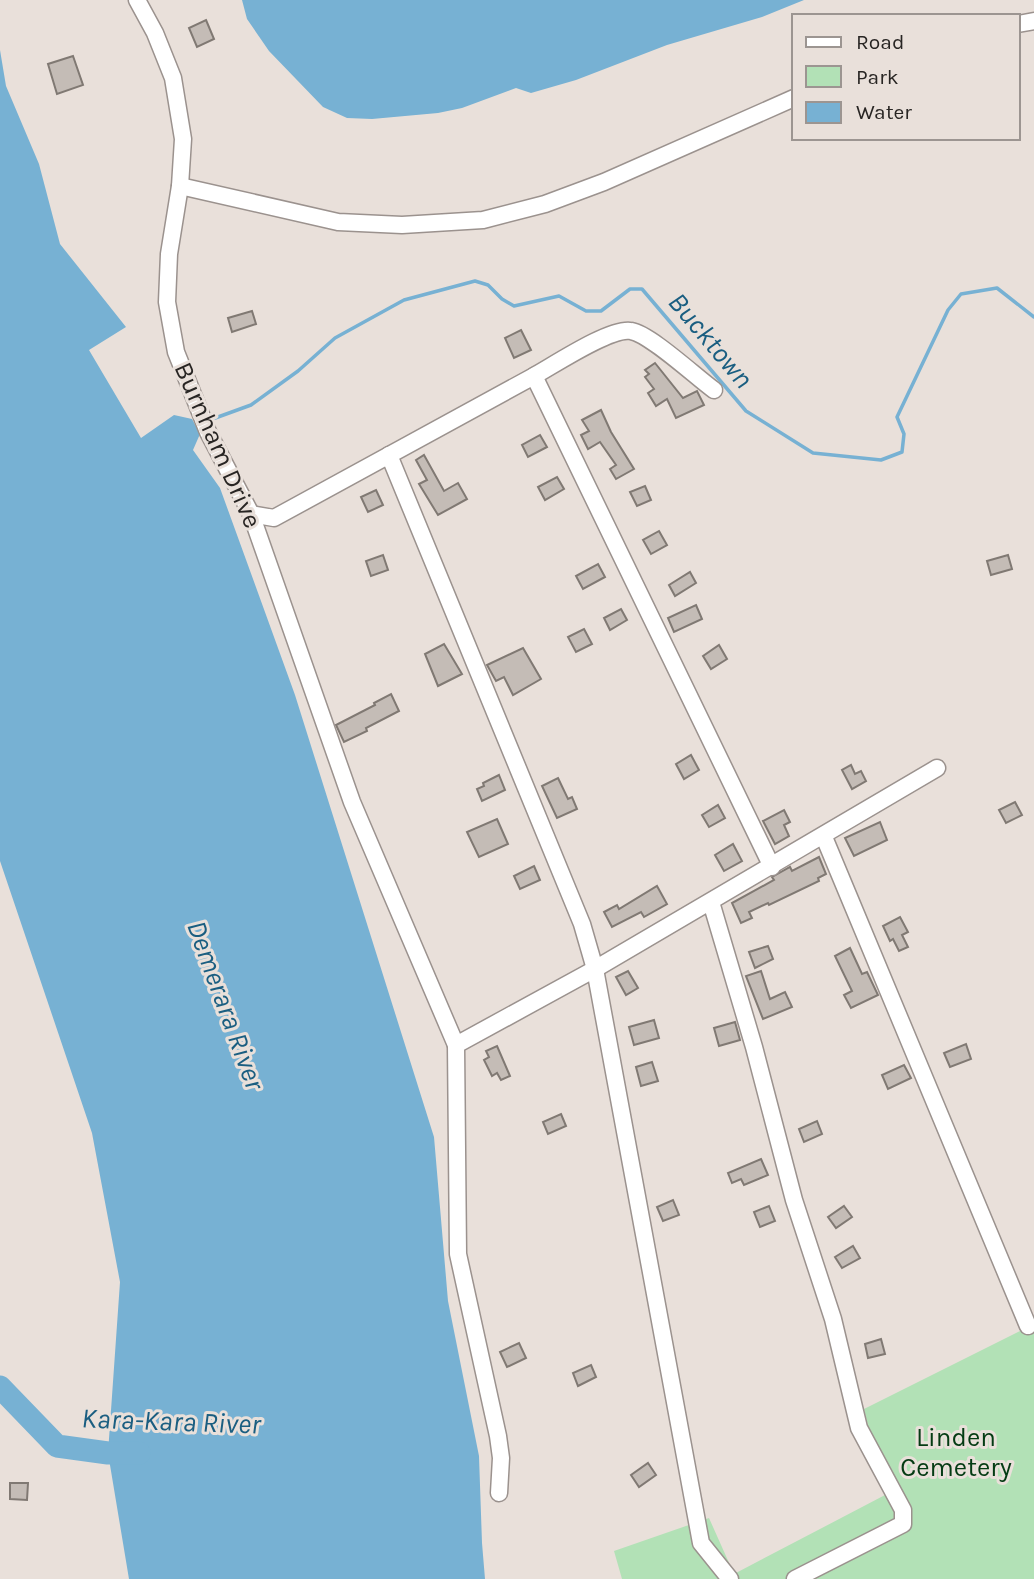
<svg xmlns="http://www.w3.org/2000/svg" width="1034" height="1579" font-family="Karla,sans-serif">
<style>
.green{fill:#b2e1b6}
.water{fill:#77b1d3}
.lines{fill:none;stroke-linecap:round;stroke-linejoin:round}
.stream{stroke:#77b1d3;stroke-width:3.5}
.river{stroke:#77b1d3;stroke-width:23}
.building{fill:#c4bcb6;stroke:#807973;stroke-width:2}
.minor-casing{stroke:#9b928e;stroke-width:19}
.minor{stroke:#fff;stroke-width:16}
.labels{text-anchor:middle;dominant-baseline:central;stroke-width:6;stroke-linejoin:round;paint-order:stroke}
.street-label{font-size:26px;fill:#282523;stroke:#e9e0da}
.park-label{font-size:26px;fill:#043b13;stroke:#e9e0da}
.water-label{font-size:28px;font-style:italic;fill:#1a5e81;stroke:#e9e0da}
</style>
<rect width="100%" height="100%" fill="#e9e0da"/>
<path class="green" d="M1034,1324V1579H622L614,1551L709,1518L734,1574L885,1495L864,1409Z"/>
<g class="water">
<path d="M242,0H804L762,17L667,45L576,80L531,93L516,88L462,108L438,113L372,119L347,118L323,107L269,51L247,19Z"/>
<path d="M0,50L6,86L39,164L60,244L126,327L89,350L141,438L174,415L192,419L200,434L193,450L220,488L295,695L434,1137L448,1301L479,1456L482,1543L485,1579H129L108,1453L120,1282L92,1133L0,861Z"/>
</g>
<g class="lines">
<path class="stream" d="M207,421L251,405L298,371L335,338L404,300L475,281L488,285L502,299L514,306L559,296L586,311H601L630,289H642L746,411L813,453L881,460L902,452L904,434L897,417L948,310L961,294L997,288L1034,317"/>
<path class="river" d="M0,1387L57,1446L108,1453H139"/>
</g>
<g class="building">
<path d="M206,20L214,39L197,47L189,28Z"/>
<path d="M73,56L83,85L57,94L48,64Z"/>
<path d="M252,311L256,324L232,332L228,318Z"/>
<path d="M521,330L531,350L514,358L505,338Z"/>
<path d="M655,363L683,398L697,391L704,405L676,418L667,399L656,406L648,393L654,389L645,377L649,374L645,370Z"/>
<path d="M601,410L611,432L634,469L616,479L610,469L616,465L600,442L588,449L581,435L589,431L582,420Z"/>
<path d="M540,435L547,447L528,457L522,445Z"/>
<path d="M424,455L444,491L458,483L467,499L438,515L419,484L427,480L416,460Z"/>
<path d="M557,477L564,489L545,500L538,487Z"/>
<path d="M645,486L651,500L637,506L630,492Z"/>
<path d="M376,490L383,505L368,512L361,497Z"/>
<path d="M659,531L667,545L651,554L643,540Z"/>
<path d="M383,555L388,570L371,576L366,561Z"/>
<path d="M1008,555L1012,569L991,575L987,561Z"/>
<path d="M598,564L605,577L583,589L576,576Z"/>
<path d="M690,572L696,583L675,596L669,585Z"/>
<path d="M696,605L702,619L674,632L668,618Z"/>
<path d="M621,609L627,620L610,630L604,618Z"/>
<path d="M584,629L592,644L576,652L568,637Z"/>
<path d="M444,644L462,674L438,686L425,654Z"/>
<path d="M719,645L727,659L711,669L703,656Z"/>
<path d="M523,648L541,679L513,695L504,677L496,681L487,665Z"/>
<path d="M391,694L399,711L366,728L367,731L344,742L336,725L375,705L374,703Z"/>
<path d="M691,755L699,770L684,779L676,764Z"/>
<path d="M851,765L855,774L861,771L866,781L852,789L842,770Z"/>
<path d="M499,775L505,790L482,801L477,789L484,786L483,783Z"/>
<path d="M558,778L568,799L572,797L577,809L557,818L542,786Z"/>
<path d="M1015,802L1022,815L1006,823L999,810Z"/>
<path d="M718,805L725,818L709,827L702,815Z"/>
<path d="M784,810L790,822L784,825L789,836L775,844L763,821Z"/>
<path d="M497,819L508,844L479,857L467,832Z"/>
<path d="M880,822L887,840L854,856L845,838Z"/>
<path d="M733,844L742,861L724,871L715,855Z"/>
<path d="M819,857L826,874L818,878L819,881L769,905L768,903L749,912L752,918L741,923L732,903L774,880L772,877L790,867L792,871Z"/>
<path d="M534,866L540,880L520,889L514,876Z"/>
<path d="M657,886L667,904L644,917L641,912L612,927L604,912L617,905L619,909Z"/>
<path d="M900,917L908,932L902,935L908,947L899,951L893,939L890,941L883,926Z"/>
<path d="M768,946L773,959L755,968L749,952Z"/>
<path d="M850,948L862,974L867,972L878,995L851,1008L844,995L852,991L835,956Z"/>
<path d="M628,971L638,988L626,995L616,977Z"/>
<path d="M761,971L770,999L785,992L792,1007L763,1019L746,976Z"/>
<path d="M654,1020L659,1038L634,1045L629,1027Z"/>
<path d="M735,1022L740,1040L719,1046L714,1028Z"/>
<path d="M966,1044L971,1059L950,1067L944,1053Z"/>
<path d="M497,1046L510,1076L501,1080L497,1073L492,1076L484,1060L489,1057L486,1051Z"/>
<path d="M652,1062L658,1081L641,1086L636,1067Z"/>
<path d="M904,1065L911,1078L888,1089L882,1075Z"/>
<path d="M561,1114L566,1126L548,1134L543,1122Z"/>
<path d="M817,1121L822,1134L804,1142L799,1129Z"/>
<path d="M761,1159L768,1175L744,1185L741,1179L732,1183L728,1173Z"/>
<path d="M673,1200L679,1215L663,1221L657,1207Z"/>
<path d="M769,1206L775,1221L760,1227L754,1212Z"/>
<path d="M844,1206L852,1217L836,1228L828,1217Z"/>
<path d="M853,1246L860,1258L842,1268L835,1257Z"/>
<path d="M881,1339L885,1354L868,1358L865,1344Z"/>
<path d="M519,1343L526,1358L507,1367L500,1352Z"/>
<path d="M591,1365L596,1377L578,1386L573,1373Z"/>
<path d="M648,1463L656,1475L639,1487L631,1475Z"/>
<path d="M10,1483H28L27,1500L10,1499Z"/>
</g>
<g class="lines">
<g class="minor-casing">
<g id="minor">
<path d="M137,0L155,33L173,78L183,139L180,186L169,254L167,302L176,352L208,432L251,514L352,802L456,1045"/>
<path d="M1018,24L1034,21"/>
<path d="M180,186L338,222L402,225L483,220L545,204L604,182L794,98"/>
<path d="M534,376C554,365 611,327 631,331C650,334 696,377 714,390"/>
<path d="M389,455L582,924L595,969L701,1543L730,1579"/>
<path d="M251,514L274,518L534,376L772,867"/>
<path d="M824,837L1028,1326"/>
<path d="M711,902L754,1047L794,1200L833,1319L859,1428L903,1510V1524L795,1579"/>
<path d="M499,1493L501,1458L498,1436L458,1254L456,1045L595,969L937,768"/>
</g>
</g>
<use href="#minor" class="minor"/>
</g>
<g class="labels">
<g class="street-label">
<text transform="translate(218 445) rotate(66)">Burnham Drive</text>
</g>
<g class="park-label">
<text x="956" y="1437">Linden<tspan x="956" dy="30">Cemetery</tspan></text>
</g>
<g class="water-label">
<text transform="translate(711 340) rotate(50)">Bucktown</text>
<text transform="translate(226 1005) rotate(70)">Demerara River</text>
<text transform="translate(171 1421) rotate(2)">Kara-Kara River</text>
</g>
</g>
<rect x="792" y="14" width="228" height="126" fill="#e9e0da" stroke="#9c9591" stroke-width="2"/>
<rect x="806" y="37" width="35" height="10" fill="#ffffff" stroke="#9c9591" stroke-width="2"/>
<text x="856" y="49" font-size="21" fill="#282523">Road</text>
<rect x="806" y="66" width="35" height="21" fill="#b2e1b6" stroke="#9c9591" stroke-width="2"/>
<text x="856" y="84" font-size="21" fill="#282523">Park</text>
<rect x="806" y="102" width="35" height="21" fill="#77b1d3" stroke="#9c9591" stroke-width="2"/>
<text x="856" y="119" font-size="21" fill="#282523">Water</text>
</svg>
